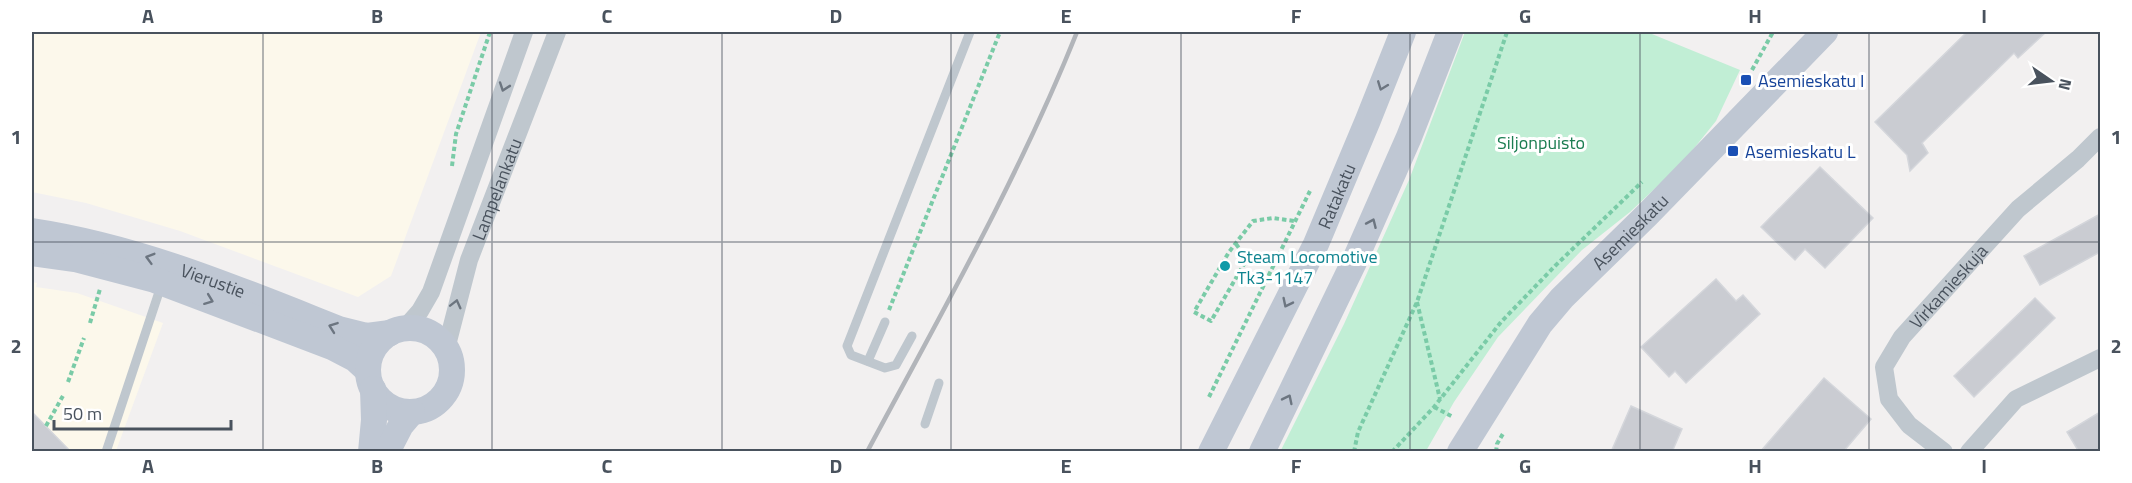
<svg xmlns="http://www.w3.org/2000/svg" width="2132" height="483" font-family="'Titillium Web',sans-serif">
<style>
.commercial{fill:#fcf8eb}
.green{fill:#c1eed5}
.building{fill:#caccd2;stroke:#d4d6db;stroke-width:1.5}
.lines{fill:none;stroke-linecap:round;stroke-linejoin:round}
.path{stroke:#7acba7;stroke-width:4;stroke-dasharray:4.5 3;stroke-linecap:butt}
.lane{stroke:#bfc7ce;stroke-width:9}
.street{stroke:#bfc7ce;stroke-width:18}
.secondary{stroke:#bfc7d3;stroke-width:26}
.rail{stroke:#b2b5ba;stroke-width:4.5}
.oneway{stroke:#6c7580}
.oneway2{stroke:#6c757f}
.grid{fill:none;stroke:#49525d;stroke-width:1.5;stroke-opacity:0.55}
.transit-dot{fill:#1a4fb4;stroke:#fff;stroke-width:2}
.culture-dot{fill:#0f9aa8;stroke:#fff;stroke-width:2}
.labels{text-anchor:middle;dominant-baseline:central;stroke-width:6;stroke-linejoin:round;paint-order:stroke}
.transit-label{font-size:18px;fill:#164399;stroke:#fff;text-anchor:start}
.park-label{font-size:18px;fill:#1b7d51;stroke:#fff}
.street-label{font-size:18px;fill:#49525d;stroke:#fff}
.culture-label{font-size:18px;fill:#0d838f;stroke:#fff;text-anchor:start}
.neatline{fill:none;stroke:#49525d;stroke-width:2}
.grid-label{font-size:20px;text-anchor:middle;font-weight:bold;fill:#49525d}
</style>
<rect width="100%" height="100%" fill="#f2f0f0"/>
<g class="commercial">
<path d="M32,32H481L391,276L358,297L180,231L86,203L32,192Z"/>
<path d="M32,282L37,283L36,287L77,293L163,323L116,451L32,452Z"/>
</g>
<path class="green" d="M1465,32H1647L1740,70L1716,121L1683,162L1630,212L1582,250L1498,337L1454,402L1426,451L1280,452L1344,324L1409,180Z"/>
<g class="building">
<path d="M1967,32H2046L2018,58L2014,53L1922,143L1928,153L1910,171L1907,155L1875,122Z"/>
<path d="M1820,167L1873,218L1825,268L1805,249L1795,260L1761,227Z"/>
<path d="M2100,214V252L2040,285L2024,256Z"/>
<path d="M1716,279L1736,301L1743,295L1760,314L1686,383L1675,371L1669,377L1641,347Z"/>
<path d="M2035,298L2055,318L1974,397L1954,376Z"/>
<path d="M1824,378L1871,419L1843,452H1760Z"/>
<path d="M1631,406L1682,429L1672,452H1611Z"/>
<path d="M32,412L71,452H32Z"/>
<path d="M2100,412V452H2079L2067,432Z"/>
</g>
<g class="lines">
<g class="path">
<path d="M1752,70L1773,32"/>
<path d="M452,166L456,134L490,32"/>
<path d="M1236,244L1247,259L1211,321L1194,312L1229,252L1253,221L1273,218L1294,221"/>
<path d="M1417,302L1440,399"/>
<path d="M889,310L1000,32"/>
<path d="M90,323L100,289"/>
<path d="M68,382L84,338"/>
<path d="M1209,397L1310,191"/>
<path d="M1434,407L1453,417"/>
<path d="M46,426L64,394"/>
<path d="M1354,452L1358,432L1417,302L1507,32"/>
<path d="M1392,452L1434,407L1501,322L1555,266L1642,182"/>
<path d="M1496,452L1497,444L1504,432"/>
</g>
<g class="lane">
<path d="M912,336L896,365L885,368L851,355L847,346L970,32"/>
<path d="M868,361L885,322"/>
<path d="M925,424L939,383"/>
<path d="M106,452L162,283"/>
</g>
<g class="street">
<path d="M405,328L420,311L431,292L524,32"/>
<path id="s1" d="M446,349L469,260L557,32"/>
<path id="s2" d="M1944,452L1909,425L1889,399L1884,367L1902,337L2018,209L2078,159L2100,137"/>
<path d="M1969,452L2016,399L2100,358"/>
</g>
<g class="secondary">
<path id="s3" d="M32,231C139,247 238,289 339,329L367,336L390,333"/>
<path d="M32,253L75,259L155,280L332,347L355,359L368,371"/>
<circle cx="410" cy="370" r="42"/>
<path d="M371,452L374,420L373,389"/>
<path d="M387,452L401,425L412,412"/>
<path id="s4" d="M1211,452L1316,244L1368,120L1403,32"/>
<path d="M1262,452L1354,262L1409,137L1450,32"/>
<path id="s5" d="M1460,452L1540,324L1562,298L1647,215L1825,32"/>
</g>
<path class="rail" d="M867,452C941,314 1019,177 1077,32"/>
</g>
<defs><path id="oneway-chevron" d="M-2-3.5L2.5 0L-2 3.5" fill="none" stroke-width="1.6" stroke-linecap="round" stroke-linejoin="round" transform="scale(1.5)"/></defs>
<g class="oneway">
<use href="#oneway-chevron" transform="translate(1382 86) rotate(111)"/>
<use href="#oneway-chevron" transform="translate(1372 223) rotate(-66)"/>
<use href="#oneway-chevron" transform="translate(150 258) rotate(-164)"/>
<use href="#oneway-chevron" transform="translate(209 300) rotate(21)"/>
<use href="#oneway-chevron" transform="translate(1287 303) rotate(116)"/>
<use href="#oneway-chevron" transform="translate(333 327) rotate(-160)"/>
<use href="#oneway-chevron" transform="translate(1288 399) rotate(-64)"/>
</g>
<g class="oneway2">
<use href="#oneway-chevron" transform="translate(504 87) rotate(109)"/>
<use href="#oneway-chevron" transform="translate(456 304) rotate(-76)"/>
</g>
<path class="grid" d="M263,32V452M492,32V452M722,32V452M951,32V452M1181,32V452M1410,32V452M1640,32V452M1869,32V452M32,242H2100"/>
<g class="transit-dot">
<rect x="1740" y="74" width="12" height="12" rx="3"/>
<rect x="1727" y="145" width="12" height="12" rx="3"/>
</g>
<circle class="culture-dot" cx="1225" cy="266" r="6"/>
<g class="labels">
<g class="transit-label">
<text x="1758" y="80">Asemieskatu I</text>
<text x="1745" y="151">Asemieskatu L</text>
</g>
<g class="park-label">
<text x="1541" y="142">Siljonpuisto</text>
</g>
<g class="street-label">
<text stroke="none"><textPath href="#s1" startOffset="168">Lampelankatu</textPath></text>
<text stroke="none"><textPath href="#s4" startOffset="285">Ratakatu</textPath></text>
<text stroke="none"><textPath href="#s5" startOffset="280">Asemieskatu</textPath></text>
<text stroke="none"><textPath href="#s3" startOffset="188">Vierustie</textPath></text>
<text stroke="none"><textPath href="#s2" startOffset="213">Virkamieskuja</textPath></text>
</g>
<g class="culture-label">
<text x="1237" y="256">Steam Locomotive<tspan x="1237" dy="21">Tk3-1147</tspan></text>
</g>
</g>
<rect width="2132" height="483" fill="none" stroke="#ffffff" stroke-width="66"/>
<g transform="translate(2051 81) rotate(104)" stroke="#ffffff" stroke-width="4.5" paint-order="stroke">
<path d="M0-4.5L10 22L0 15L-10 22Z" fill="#49525d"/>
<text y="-9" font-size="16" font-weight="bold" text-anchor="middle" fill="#49525d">N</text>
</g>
<path d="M54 420v9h177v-9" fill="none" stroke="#49525d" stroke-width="3"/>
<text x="63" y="420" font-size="18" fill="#49525d" stroke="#ffffff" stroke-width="4.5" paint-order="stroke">50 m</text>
<rect x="33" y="33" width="2066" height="417" class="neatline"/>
<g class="grid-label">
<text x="148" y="23">A</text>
<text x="377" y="23">B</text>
<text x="607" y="23">C</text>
<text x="836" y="23">D</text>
<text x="1066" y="23">E</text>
<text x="1296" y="23">F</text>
<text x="1525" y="23">G</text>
<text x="1755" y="23">H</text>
<text x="1984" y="23">I</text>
<text x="16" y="144">1</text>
<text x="2116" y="144">1</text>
<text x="16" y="353">2</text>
<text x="2116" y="353">2</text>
<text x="148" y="473">A</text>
<text x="377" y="473">B</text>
<text x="607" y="473">C</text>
<text x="836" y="473">D</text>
<text x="1066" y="473">E</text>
<text x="1296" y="473">F</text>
<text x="1525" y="473">G</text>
<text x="1755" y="473">H</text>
<text x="1984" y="473">I</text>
</g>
</svg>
